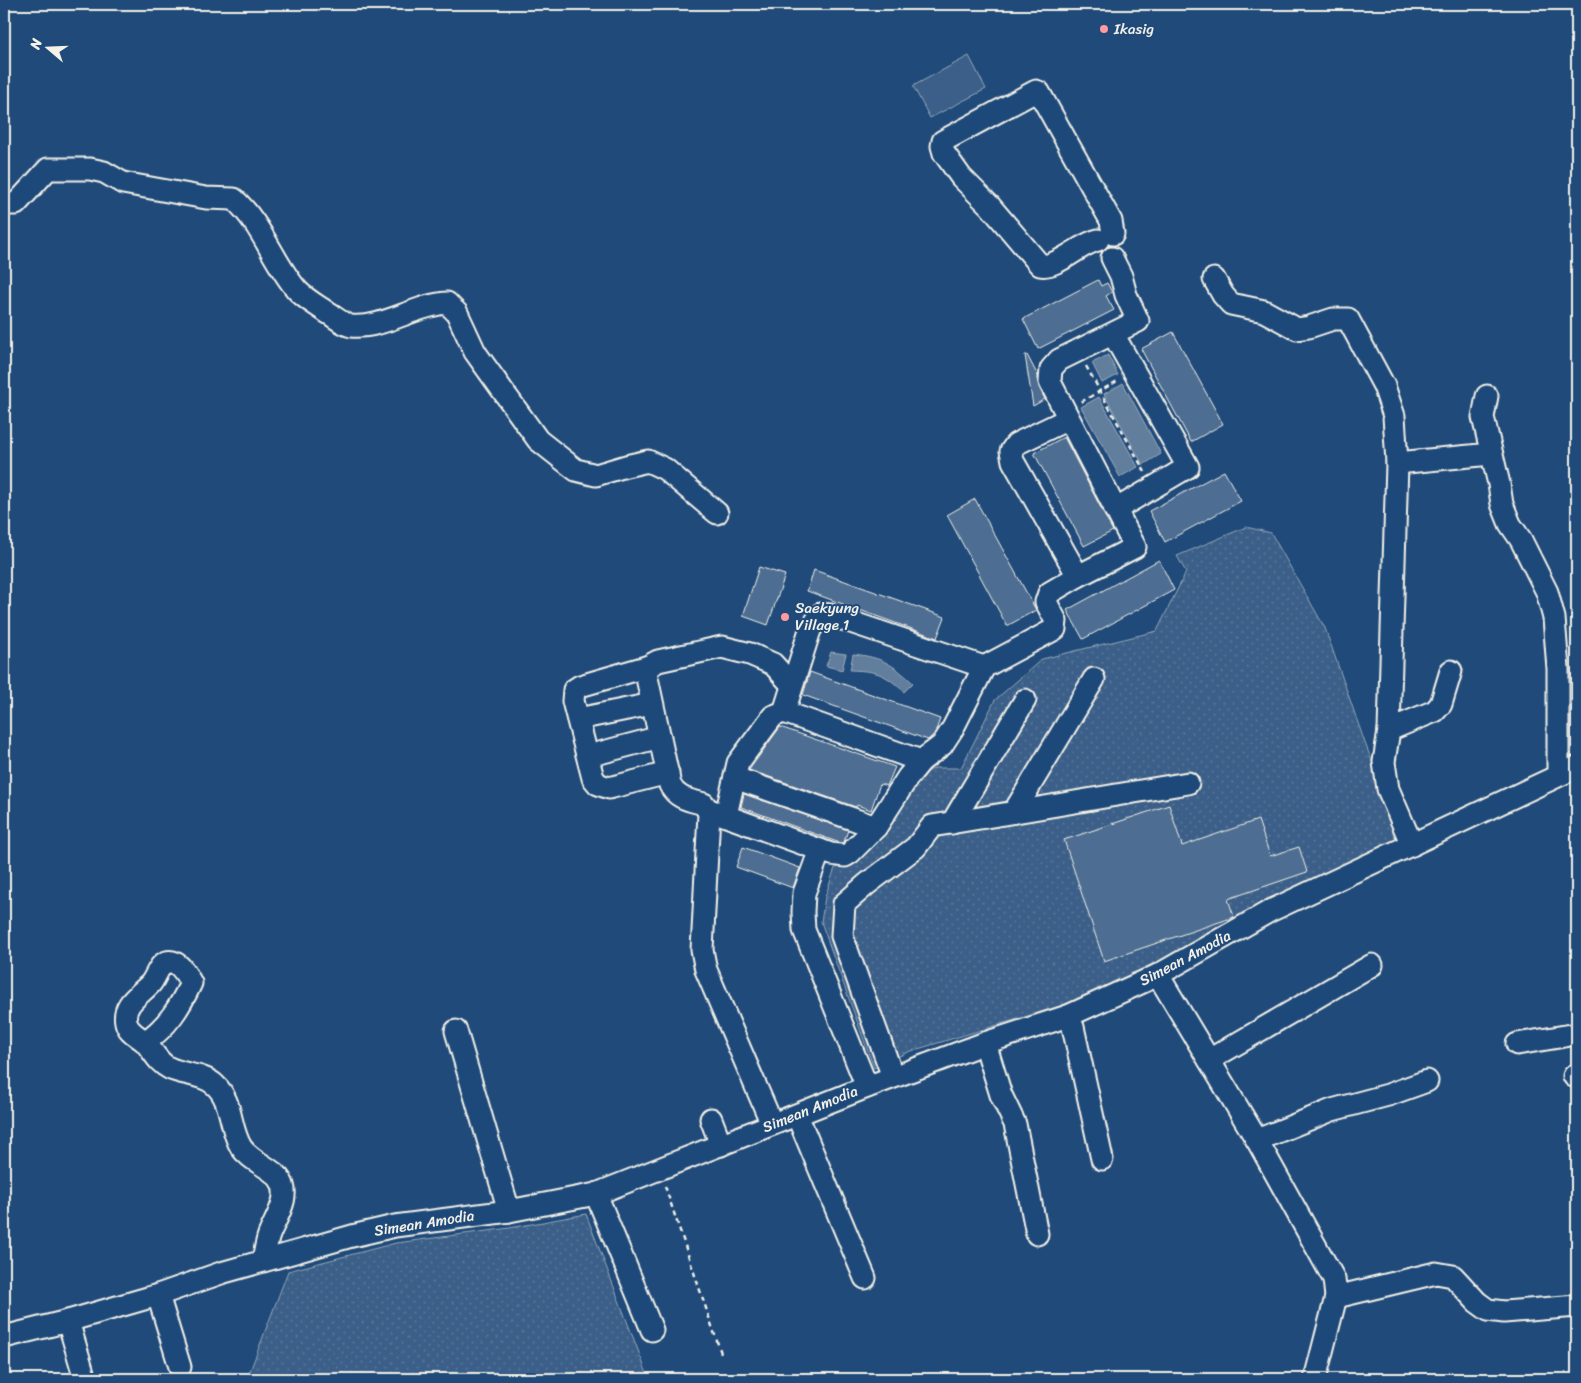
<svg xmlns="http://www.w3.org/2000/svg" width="1581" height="1383" font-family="Sriracha,sans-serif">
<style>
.green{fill:url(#green-dots);stroke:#97a8b8}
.pitch{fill:#3a5f88;stroke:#97a8b8}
.water{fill:#627e9d;stroke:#9cacbb}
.building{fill:#4d6e92;stroke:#f4f1e8}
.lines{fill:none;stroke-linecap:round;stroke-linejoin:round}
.minor-casing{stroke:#f4f1e8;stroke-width:25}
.path{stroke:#f4f1e8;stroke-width:2.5;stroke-dasharray:5 4;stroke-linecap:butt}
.minor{stroke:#1f4a7a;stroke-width:21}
.poi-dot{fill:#ff9aa2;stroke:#1f4a7a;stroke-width:2}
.labels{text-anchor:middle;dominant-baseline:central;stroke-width:4;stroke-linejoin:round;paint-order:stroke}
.poi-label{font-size:15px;fill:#f4f1e8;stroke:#1f4a7a;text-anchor:start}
.street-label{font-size:15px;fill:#f4f1e8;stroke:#1f4a7a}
</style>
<defs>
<pattern id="green-dots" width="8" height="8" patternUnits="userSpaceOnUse" patternTransform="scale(1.25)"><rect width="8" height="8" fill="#3a5f88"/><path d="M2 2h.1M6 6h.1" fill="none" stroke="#577699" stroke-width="1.8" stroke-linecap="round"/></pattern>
</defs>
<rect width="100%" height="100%" fill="#1f4a7a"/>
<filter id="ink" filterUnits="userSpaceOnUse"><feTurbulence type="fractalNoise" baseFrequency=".02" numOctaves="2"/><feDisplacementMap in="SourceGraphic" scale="10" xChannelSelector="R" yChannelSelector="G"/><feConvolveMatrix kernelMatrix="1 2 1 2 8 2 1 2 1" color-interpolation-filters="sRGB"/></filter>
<g filter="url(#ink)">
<g class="green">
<path d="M1246,527L1271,533L1325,628L1365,743L1401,837L1199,940L1094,996L908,1052L874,1068L821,922L825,897L835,868L853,864L923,774L935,768H961L995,700L1042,659L1157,631L1186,572L1177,556Z"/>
<path d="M586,1214L649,1379H247L288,1271L396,1243L510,1228Z"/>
</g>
<path class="pitch" d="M969,56L986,89L930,118L913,86Z"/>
<g class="water">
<path d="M1108,355L1118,375L1102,383L1092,363Z"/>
<path d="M1123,383L1161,454L1143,465L1104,394Z"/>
<path d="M1099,397L1138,467L1120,477L1081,407Z"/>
<path d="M831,652L846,654L842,670L826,666Z"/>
<path d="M853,654C881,657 893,664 913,683L904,692C885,673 876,671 850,670Z"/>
</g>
<g class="building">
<path d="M1098,280L1101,286L1107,283L1112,292L1106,296L1114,310L1038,349L1023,319Z"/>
<path d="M1173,332L1223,424L1191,442L1141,349Z"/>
<path d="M1025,355H1027L1038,376L1039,387L1045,399L1033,406Z"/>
<path d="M1064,437L1113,531L1084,546L1034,453Z"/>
<path d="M1224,471L1241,501L1165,542L1149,511Z"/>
<path d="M975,499L1036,610L1007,626L947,515Z"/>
<path d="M1159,560L1174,590L1083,639L1067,610Z"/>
<path d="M759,567L785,575L768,625L743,616Z"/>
<path d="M814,570L945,617L937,638L807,591Z"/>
<path d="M810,672L940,719L935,733L928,740L803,695Z"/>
<path d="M780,727L895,767L887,786L880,784L871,810L857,805L856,807L749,770Z"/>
<path d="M744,794L848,830L844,842L840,843L741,807Z"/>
<path d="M1169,805L1182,846L1258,820L1270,856L1299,847L1307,872L1228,899L1234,917L1104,961L1064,840Z"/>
<path d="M743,847L800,868L793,888L736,867Z"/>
</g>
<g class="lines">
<g class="minor-casing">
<g id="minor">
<path d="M4,204H16L48,169H90L104,172L123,183L206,198L234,199C262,224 273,262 297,290C305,299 318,306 328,313C335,317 344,325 351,326C383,329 415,305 447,303L457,313L475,352L538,440L576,470L596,475L626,466L648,461L665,469L717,513"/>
<path d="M1098,240C1079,244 1057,269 1040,265L990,206L961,177L944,153L942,146L943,141L1036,91L1039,92L1111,221L1113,234"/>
<path d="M1214,279L1223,295L1231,304L1264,311L1297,329L1309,327L1333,319H1348L1384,386L1394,416L1397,463L1389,730L1384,762L1388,789L1412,845"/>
<path d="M1113,334L1188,467L1115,510"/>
<path d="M1487,396L1483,417L1499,484L1502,504L1510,524L1521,540L1547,592L1554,618L1558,669V775"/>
<path d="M1397,463L1491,454"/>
<path d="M1078,576L1135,547L1050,382L1051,369L1059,360L1138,321L1126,295L1121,276L1112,258"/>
<path d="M649,666L580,686L574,690L573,701L593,778L598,784L609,788L668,773"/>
<path d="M784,712L810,630L821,614L830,615L984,667"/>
<path d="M578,719L652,704"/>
<path d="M1389,730L1435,711L1441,704L1451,671"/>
<path d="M588,756L660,737"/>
<path d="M735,778L876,827"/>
<path d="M707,809L831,854L845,856L850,853L876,827L908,777L921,761L942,745L953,728L984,667L1055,629L1056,621L1046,602L1049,593L1078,576L1013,461L1011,451L1016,444L1068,419"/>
<path d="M1014,812L1094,679"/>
<path d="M726,815L738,763L773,716L784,712L921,761"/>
<path d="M952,823L1025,700"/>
<path d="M820,850L804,893L803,912L804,930L867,1087"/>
<path d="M1158,975L1257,1140L1334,1279L1336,1297L1315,1379"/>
<path d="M1068,1016L1073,1027L1102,1159"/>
<path d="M456,1031L509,1211"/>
<path d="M145,1042C167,1027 180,1007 191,983C186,974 176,955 163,964C158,968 155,978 151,983C140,995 122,1004 126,1022C128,1032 137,1035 144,1041C153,1050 157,1062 169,1068C183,1075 204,1074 215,1085C233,1101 229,1128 241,1147C250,1161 269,1166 279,1178C293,1195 275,1219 269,1235C266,1243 265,1252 263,1261"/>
<path d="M985,1043L1001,1095L1015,1124L1037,1234"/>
<path d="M1517,1044L1577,1034"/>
<path d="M1209,1060L1372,965"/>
<path d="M1574,1076L1577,1075"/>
<path d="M893,1077L842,936L844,904L867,884L916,847L932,826L1188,783"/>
<path d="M797,1115L865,1278"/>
<path d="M711,1119L721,1145"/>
<path d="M772,1124L706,970L702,950L709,813L704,804C690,800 677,799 670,785L646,673L649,666L658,661L722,647L750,654L773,664L792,685"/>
<path d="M1257,1140L1332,1110L1388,1095L1427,1081"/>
<path d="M596,1194L652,1330"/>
<path d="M158,1295L180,1367"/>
<path d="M1336,1297L1436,1273L1453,1276L1477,1302L1488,1310L1504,1312L1577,1306"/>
<path d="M68,1321L85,1379"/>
<path d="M4,1337L68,1321L158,1295L221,1273L352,1236L395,1226L509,1211L596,1194L611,1188L867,1087L985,1043L1068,1016L1158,975L1270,911L1577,767"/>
</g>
</g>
<g class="path">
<path d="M1086,366L1145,472"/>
<path d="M1081,402L1119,380"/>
<path d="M665,1186L722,1356"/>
</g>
<use href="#minor" class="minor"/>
</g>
</g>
<g class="poi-dot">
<circle cx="1104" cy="29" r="5"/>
<circle cx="785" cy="617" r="5"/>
</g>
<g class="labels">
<g class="poi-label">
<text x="1114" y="29">Ikasig</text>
<text x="795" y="608">Saekyung<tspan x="795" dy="17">Village 1</tspan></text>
</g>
<g class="street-label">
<text transform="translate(1185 958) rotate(-28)">Simean Amodia</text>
<text transform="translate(810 1109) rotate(-22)">Simean Amodia</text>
<text transform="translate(424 1223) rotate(-9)">Simean Amodia</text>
</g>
</g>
<rect width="1581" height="1383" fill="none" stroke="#1f4a7a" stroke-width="20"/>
<rect x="10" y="10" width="1561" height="1363" fill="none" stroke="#f4f1e8" stroke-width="2" filter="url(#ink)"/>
<g transform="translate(48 48) rotate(289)" stroke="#1f4a7a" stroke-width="4" paint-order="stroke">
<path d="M0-4L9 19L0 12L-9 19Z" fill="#f4f1e8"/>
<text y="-8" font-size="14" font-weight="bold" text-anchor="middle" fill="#f4f1e8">N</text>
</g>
</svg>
